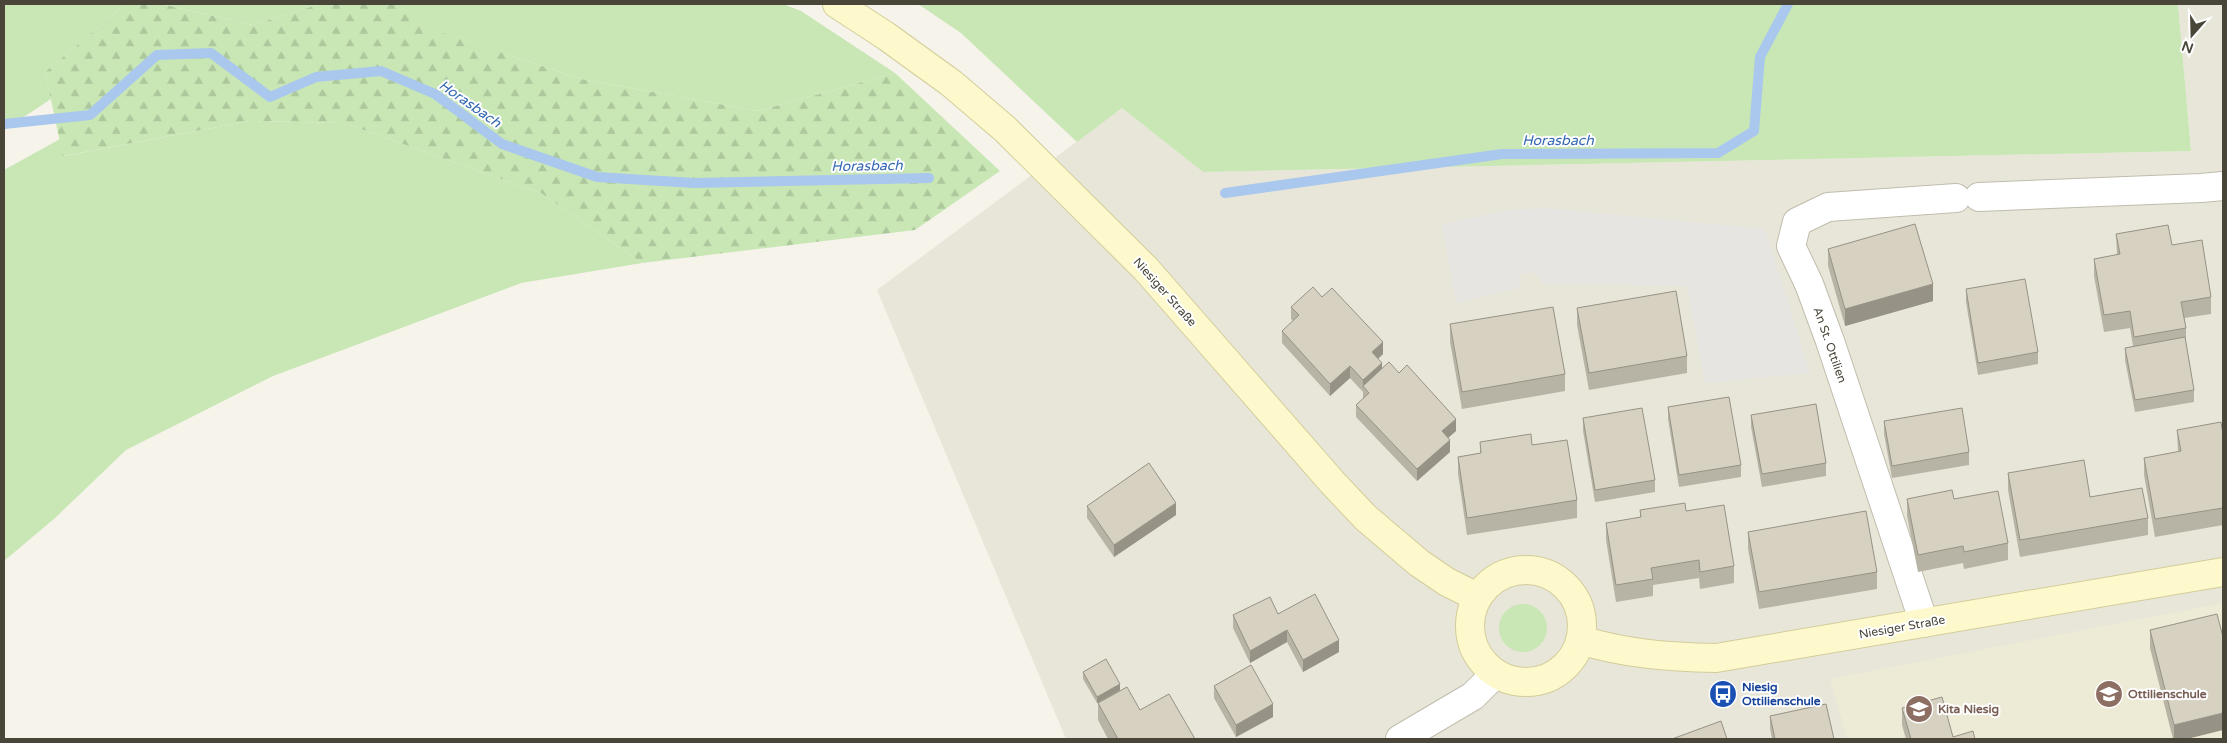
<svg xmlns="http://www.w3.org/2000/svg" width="2227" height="743" font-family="'Varela Round',sans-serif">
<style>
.residential{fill:#e8e6d9}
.education{fill:#edead5}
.grass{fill:#c8e7b5}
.forest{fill:url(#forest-firs)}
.parking{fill:#e6e5e2}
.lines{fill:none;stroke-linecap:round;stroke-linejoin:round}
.stream{stroke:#aac7ee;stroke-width:10}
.minor-casing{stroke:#c0bdad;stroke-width:30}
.secondary-casing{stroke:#d3cd9b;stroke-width:30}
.minor{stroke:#fff;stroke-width:28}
.secondary{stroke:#fdf9cc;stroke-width:28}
.wall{fill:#b8b4a5}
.shaded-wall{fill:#969286}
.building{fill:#d6d1c0;stroke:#969286}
.labels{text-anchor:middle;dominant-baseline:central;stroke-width:4;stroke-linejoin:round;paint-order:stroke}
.street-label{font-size:12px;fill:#494538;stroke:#fff}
.transit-label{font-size:12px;font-weight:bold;fill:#164399;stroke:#fff;text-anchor:start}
.education-label{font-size:12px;font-weight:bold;fill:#785e54;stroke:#fff;text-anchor:start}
.water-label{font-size:14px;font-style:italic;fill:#3468b2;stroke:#fff}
</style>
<defs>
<pattern id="forest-firs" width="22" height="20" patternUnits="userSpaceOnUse" patternTransform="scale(1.25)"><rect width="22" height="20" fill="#c8e7b5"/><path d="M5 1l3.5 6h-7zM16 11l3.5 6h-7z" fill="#adc89c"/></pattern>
</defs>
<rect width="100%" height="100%" fill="#f5f3ea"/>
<path class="residential" d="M2178,4H2223V739H1066L877,290L1122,108L1203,172L2191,151Z"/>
<path class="education" d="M2223,603V739H1847L1830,679Z"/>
<g class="grass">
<path d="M4,4H126L45,72L51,99L4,130Z"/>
<path d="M161,4H320L253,25Z"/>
<path d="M405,4H783L801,11L895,73L758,111L581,79L409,22Z"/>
<path d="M918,4H2178L2191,151L1203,172L1122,108L1077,142L961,33Z"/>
<path d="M250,121L344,123L541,193L642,263L521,283L273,376L126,450L55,518L4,561V170L60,139L64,156Z"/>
<circle cx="1523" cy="628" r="24"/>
</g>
<path class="forest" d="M126,4H161L253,25L320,4H405L410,22L581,79L758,111L895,73L1000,171L915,230L642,263L541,193L344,123L250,121L63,156L45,72Z"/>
<path class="parking" d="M1542,208L1765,229L1810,373L1705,383L1687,286L1543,283L1535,272L1519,275L1520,288L1456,303L1442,225L1502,211Z"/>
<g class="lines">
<g class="stream">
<path d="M4,124L90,115L157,55L211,53L270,97L316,77L381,71L435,94L502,144L597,177L694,183L929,178"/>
<path d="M1225,193L1502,154L1718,153L1754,131L1760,57L1788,4"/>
</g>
<g class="minor-casing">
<g id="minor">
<path d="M1979,197L2201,188L2223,186"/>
<path d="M1924,623L1830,341L1809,284L1791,246L1797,222L1828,207L1956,198"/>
<path d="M1400,739L1473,696L1495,674"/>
</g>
</g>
<g class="secondary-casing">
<g id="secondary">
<path d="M837,4L886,36L951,83L1005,129L1146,269L1332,482L1366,518L1419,563L1447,582L1477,597"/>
<circle cx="1526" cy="626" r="56"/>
<path d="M1580,640C1627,654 1668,657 1716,658L2223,572"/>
</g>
</g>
<use href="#minor" class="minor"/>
<use href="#secondary" class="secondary"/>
</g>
<g class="wall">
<path d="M2116,234L2172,245L2211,297V314L2184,318L2186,328V342L2194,390V402L2135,412L2125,360V348L2133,346L2130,328L2104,332L2094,276V259L2117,255Z"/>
<path d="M1828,249L1933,301L1845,326L1828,266Z"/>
<path d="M1966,289L2038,352V364L1978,375L1966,302Z"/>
<path d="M1322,297L1383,354L1378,359L1382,368L1456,431L1448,438L1450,452L1417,481L1356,417V405L1363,399V392L1350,378L1330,396L1282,343V331L1293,321L1291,319V307Z"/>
<path d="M1577,308L1687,356V373L1589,390L1577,325Z"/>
<path d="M1450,324L1565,374V391L1462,409L1450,342Z"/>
<path d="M1668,407L1741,465V477L1679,487L1668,419Z"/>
<path d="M1751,415L1826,463V476L1762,487L1751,427Z"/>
<path d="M1583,418L1655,480V492L1595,502L1583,431Z"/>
<path d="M1884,421L1969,452V465L1892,478L1884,434Z"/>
<path d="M2177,430L2223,434V525L2155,537L2144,475V458L2178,452Z"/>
<path d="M1480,442L1532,445L1577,500V518L1467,535L1458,474V457L1480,453Z"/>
<path d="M2008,473L2148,518V535L2020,557L2008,490Z"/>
<path d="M1907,499H1954L2008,543V560L1964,569L1963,563L1918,572L1907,516Z"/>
<path d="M1087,506L1176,515L1114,557L1087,518Z"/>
<path d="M1640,510L1686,511L1734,566V583L1700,589L1699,578L1653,585V596L1616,602L1606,540V523L1640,518Z"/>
<path d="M1748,532L1877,572V589L1759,609L1748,549Z"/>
<path d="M1278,614L1339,652L1303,672L1287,642L1250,663L1233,628V615Z"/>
<path d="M2150,630L2187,739H2173L2150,648Z"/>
<path d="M1083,672L1120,690L1140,710L1195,739H1108L1098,720V703L1116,693L1097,703L1083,679Z"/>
<path d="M1214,686L1273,717L1236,737L1214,698Z"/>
<path d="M1902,708L1953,737L1975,739H1906L1902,725Z"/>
<path d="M1770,716L1834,739H1772L1770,728Z"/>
</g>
<g class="shaded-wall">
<path d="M1933,284V301L1845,326V309Z"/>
<path d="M1383,342V354L1372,364V352Z"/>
<path d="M1382,363V375L1363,386V392V380Z"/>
<path d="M1350,366V378L1330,396V384Z"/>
<path d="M1456,419V431L1442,443V431Z"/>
<path d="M1450,440V452L1417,481V469Z"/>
<path d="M1176,503V515L1114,557V545Z"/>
<path d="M1287,630V642L1250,663V651Z"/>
<path d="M1339,640V652L1303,672V660Z"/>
<path d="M1120,684V690L1097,703V697Z"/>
<path d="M1273,704V717L1236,737V725Z"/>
<path d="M2223,713V730L2187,739H2174V725Z"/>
</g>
<g class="building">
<path d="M1915,224L1933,284L1845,309L1828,249Z"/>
<path d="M2168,225L2172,245L2202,240L2211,297L2181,302L2186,328L2134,337L2130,311L2104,315L2094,259L2120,254L2116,234Z"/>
<path d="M2025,279L2038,352L1978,363L1966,289Z"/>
<path d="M1313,287L1322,297L1332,288L1383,342L1372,352L1382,363L1363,380L1350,366L1330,384L1282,331L1299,315L1291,307Z"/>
<path d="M1676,291L1687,356L1589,373L1577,308Z"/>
<path d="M1553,307L1565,374L1462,392L1450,324Z"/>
<path d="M2185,337L2194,390L2135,400L2125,348Z"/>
<path d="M1389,362L1399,373L1407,365L1456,419L1442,431L1450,440L1417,469L1356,405L1369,393L1363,386Z"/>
<path d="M1729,397L1741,465L1679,475L1668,407Z"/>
<path d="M1816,404L1826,463L1762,474L1751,415Z"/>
<path d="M1642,408L1655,480L1595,490L1583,418Z"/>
<path d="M1962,408L1969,452L1892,466L1884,421Z"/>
<path d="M2221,422L2223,434V508L2155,519L2144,458L2181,451L2177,430Z"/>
<path d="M1531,434L1532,445L1567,440L1577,500L1467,518L1458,457L1481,453L1480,442Z"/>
<path d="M2084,460L2090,497L2142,488L2148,518L2020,540L2008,473Z"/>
<path d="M1149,463L1176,503L1114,545L1087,506Z"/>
<path d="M1952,490L1954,499L1998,491L2008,543L1964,552L1963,546L1918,555L1907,499Z"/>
<path d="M1685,503L1686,511L1724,505L1734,566L1700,572L1699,560L1651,568L1653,579L1616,585L1606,523L1641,517L1640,510Z"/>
<path d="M1866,511L1877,572L1759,592L1748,532Z"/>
<path d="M1315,594L1339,640L1303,660L1287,630L1250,651L1233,615L1270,597L1278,614Z"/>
<path d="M2217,614L2223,637V713L2174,725L2150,630Z"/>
<path d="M1106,659L1120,684L1097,697L1083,672Z"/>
<path d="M1251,665L1273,704L1236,725L1214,686Z"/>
<path d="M1127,687L1140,710L1169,694L1195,739H1118L1098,703Z"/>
<path d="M1942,697L1953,737L1973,731L1975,739H1911L1902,708Z"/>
<path d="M1826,704L1834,739H1775L1770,716Z"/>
<path d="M1721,721L1727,739H1672Z"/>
</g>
<defs>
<g id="bus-disc" transform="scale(1.4375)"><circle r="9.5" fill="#1a4fb4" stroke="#fff"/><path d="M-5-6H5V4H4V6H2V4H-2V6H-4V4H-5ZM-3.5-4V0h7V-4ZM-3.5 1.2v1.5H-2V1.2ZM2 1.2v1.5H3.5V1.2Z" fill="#fff"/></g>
<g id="school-disc" transform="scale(1.4375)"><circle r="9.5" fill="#8d6e63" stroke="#fff"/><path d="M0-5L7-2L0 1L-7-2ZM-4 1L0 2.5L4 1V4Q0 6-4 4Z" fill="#fff"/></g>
</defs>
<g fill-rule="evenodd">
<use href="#bus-disc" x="1723" y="694"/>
<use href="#school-disc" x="2109" y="694"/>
<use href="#school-disc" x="1919" y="709"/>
</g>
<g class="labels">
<g class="street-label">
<text transform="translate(1165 292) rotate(48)">Niesiger Straße</text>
<text transform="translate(1830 345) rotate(71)">An St. Ottilien</text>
<text transform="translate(1902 627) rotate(-10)">Niesiger Straße</text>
</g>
<g class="transit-label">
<text x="1742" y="687">Niesig<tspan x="1742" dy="14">Ottilienschule</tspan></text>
</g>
<g class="education-label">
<text x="2128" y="694">Ottilienschule</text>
<text x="1938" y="709">Kita Niesig</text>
</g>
<g class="water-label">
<text transform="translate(470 104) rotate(35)">Horasbach</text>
<text x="1558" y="140">Horasbach</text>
<text transform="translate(867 166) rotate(-1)">Horasbach</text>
</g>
</g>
<rect width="2227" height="743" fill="none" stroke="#494538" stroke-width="10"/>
<g transform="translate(2192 35) rotate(200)" stroke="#ffffff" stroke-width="4" paint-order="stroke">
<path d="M0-4L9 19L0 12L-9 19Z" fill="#494538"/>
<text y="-8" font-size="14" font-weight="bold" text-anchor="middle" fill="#494538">N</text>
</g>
</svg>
